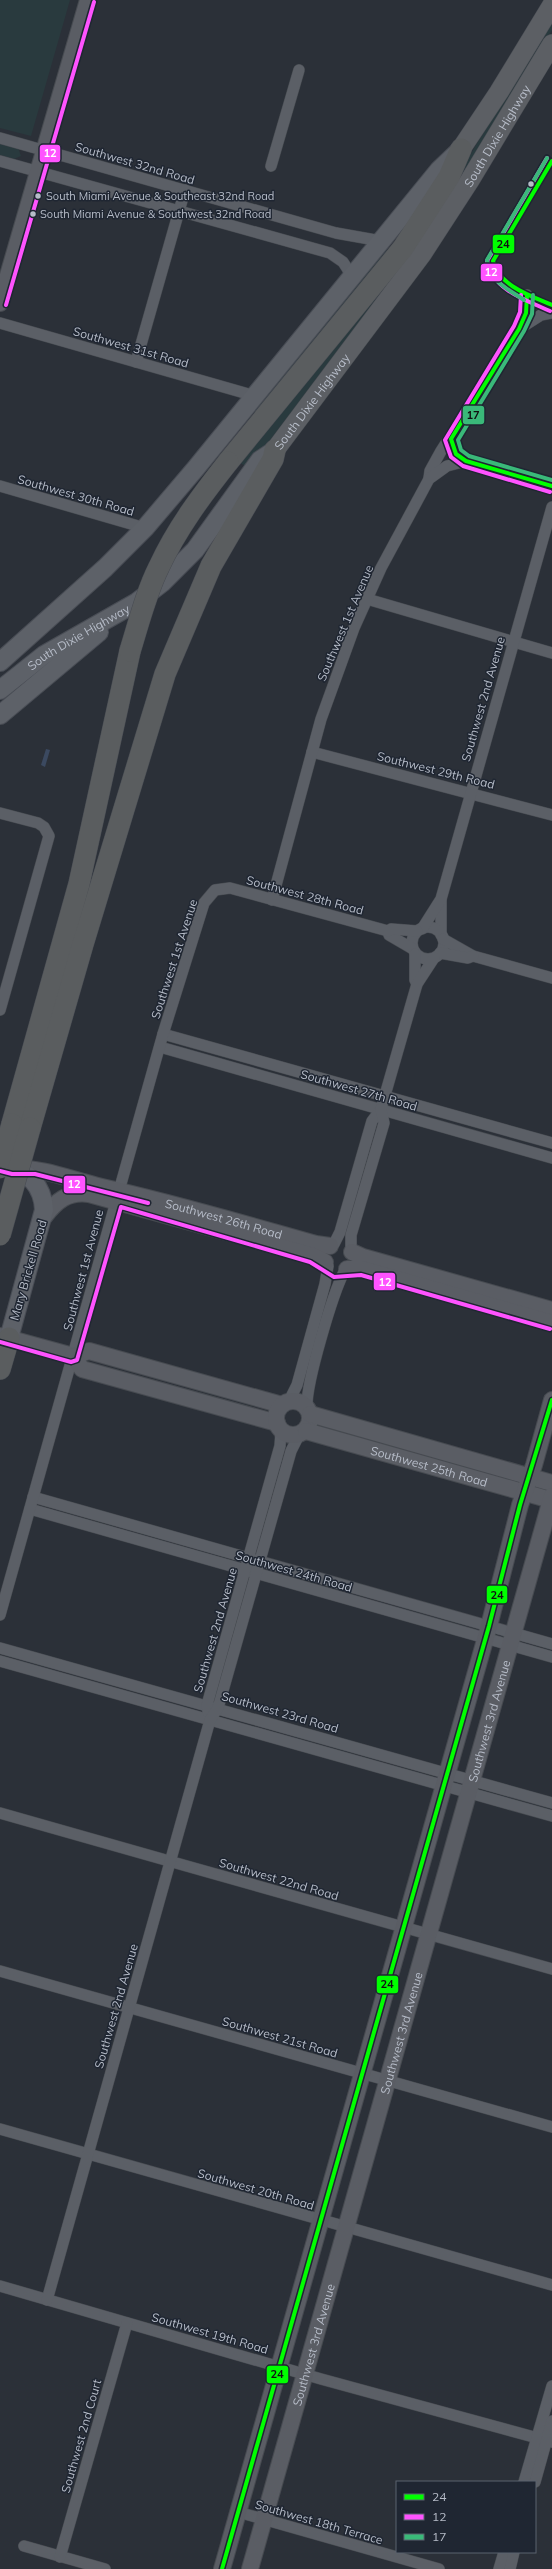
<svg xmlns="http://www.w3.org/2000/svg" width="552" height="2569" font-family="Mulish,sans-serif">
<style>
.green{fill:#293a3e}
.water{fill:#3b4960}
.lines{fill:none;stroke-linecap:round;stroke-linejoin:round}
.minor-casing{stroke:#474b51;stroke-width:12}
.secondary-casing{stroke:#474b51;stroke-width:18}
.primary-casing{stroke:#494d55;stroke-width:20}
.trunk-casing{stroke:#484c53;stroke-width:20}
.motorway-casing{stroke:#484c53;stroke-width:22}
.minor{stroke:#5b5f66;stroke-width:11}
.secondary{stroke:#5a5d64;stroke-width:16}
.primary{stroke:#5d6168;stroke-width:18}
.trunk{stroke:#5c5f64;stroke-width:19}
.motorway{stroke:#5a5d5f;stroke-width:21}
.motorway-bridge-casing{stroke:#484c53;stroke-width:22;stroke-linecap:butt}
.motorway-bridge{stroke:#5a5d5f;stroke-width:21}
.bus-1-casing{stroke:#1f2632;stroke-width:7}
.bus-2-casing{stroke:#1f2632;stroke-width:7}
.bus-3-casing{stroke:#1f2632;stroke-width:7}
.bus-1{stroke:#0f0;stroke-width:4}
.bus-2{stroke:#ff53ff;stroke-width:4}
.bus-3{stroke:#3ab979;stroke-width:4}
.bus-dot{fill:#b6bcc8;stroke:#1f2632;stroke-width:1.5}
.labels{text-anchor:middle;dominant-baseline:central;stroke-width:3;stroke-linejoin:round;paint-order:stroke}
.bus-label{font-size:11px;fill:#b6bcc8;stroke:#1f2632;text-anchor:start}
.street-label{font-size:12px;fill:#b6bcc8;stroke:#1f2632}
.line-badge{stroke:#1f2632;stroke-width:1.5}
.badge-label{font-size:11px;text-anchor:middle;font-weight:bold;fill:#fff}
.pale-badge-label{font-size:11px;text-anchor:middle;font-weight:bold;fill:#111}
</style>
<rect width="100%" height="100%" fill="#2b3038"/>
<g class="green">
<path d="M0,0H70L31,136L0,128Z"/>
<path d="M552,20V30L427,233L249,468L240,463L445,196Z"/>
<path d="M0,143L18,148L21,156L14,159L0,155Z"/>
<path d="M393,238L385,253L255,413L251,410Z"/>
</g>
<path class="water" d="M46,749L50,750L45,767L41,765Z"/>
<g class="lines">
<g class="minor-casing">
<g id="minor">
<path d="M0,138L336,233L381,241"/>
<path d="M0,161L330,253L343,262L352,276"/>
<path d="M271,166L299,70"/>
<path d="M0,323L255,396"/>
<path d="M519,329L541,315L552,313"/>
<path d="M136,362L185,190"/>
<path d="M451,439L456,454L466,461L552,486"/>
<path d="M429,478L430,471L441,451L519,329L526,313L527,295"/>
<path d="M0,486L145,528"/>
<path d="M367,599L552,653"/>
<path d="M312,752L552,815"/>
<path d="M0,813L38,823L44,827L49,836L0,1010"/>
<path d="M272,900L321,719L354,628L381,568L429,479L447,466L466,461"/>
<path d="M441,900V935"/>
<circle cx="428" cy="943" r="16"/>
<path d="M422,929L441,899L552,507"/>
<path d="M388,931L389,935L413,949"/>
<path d="M443,939L473,956L552,978"/>
<path d="M440,953L468,958L473,956"/>
<path d="M415,954V980L417,984"/>
<path d="M163,1034L552,1143"/>
<path d="M160,1047L552,1158"/>
<path d="M334,1244L340,1232L372,1121L381,1109L417,984L434,958"/>
<path d="M351,1249V1235L384,1123L381,1109"/>
<path d="M289,1401L297,1385L325,1284L328,1266"/>
<path d="M307,1407C306,1383 333,1292 345,1270"/>
<path d="M33,1497L552,1644"/>
<path d="M30,1509L552,1657"/>
<path d="M0,1615L163,1034L204,903L215,890L230,888L388,931L391,929L417,931"/>
<path d="M0,1648L552,1803"/>
<path d="M0,1661L552,1816"/>
<path d="M208,1712L207,1705L280,1446L281,1431"/>
<path d="M0,1813C184,1865 368,1918 552,1969"/>
<path d="M0,1971L552,2127"/>
<path d="M0,2129L552,2285"/>
<path d="M0,2286L321,2379L552,2442"/>
<path d="M47,2300L210,1720L218,1708L291,1451L299,1435"/>
<path d="M524,2482L552,2386"/>
<path d="M535,2482L552,2421"/>
<path d="M238,2512L439,2569"/>
<path d="M24,2546L105,2569"/>
<path d="M60,2557L127,2323"/>
<path d="M499,2569L504,2552"/>
<path d="M510,2569L514,2552"/>
</g>
</g>
<g class="secondary-casing">
<g id="secondary">
<path d="M0,303L88,0"/>
<path id="s1" d="M13,1168C44,1168 72,1180 102,1187C174,1203 245,1224 316,1244L330,1246"/>
<path d="M44,1217C56,1201 68,1191 89,1194L313,1256L325,1262"/>
<path d="M352,1252L363,1257L552,1310"/>
<path d="M347,1269H362L552,1323"/>
<path d="M0,1336L73,1356L89,1351L282,1405"/>
<path d="M73,1356L82,1369L277,1423"/>
<circle cx="293" cy="1418" r="17"/>
<path d="M310,1414L552,1483"/>
<path id="s2" d="M306,1431L551,1500"/>
<path d="M222,2569L489,1626L520,1505L534,1465L552,1400"/>
<path id="s3" d="M250,2569L552,1496"/>
</g>
</g>
<g class="primary-casing">
<g id="primary">
<path d="M0,662L105,568L145,528L196,468L439,170L459,151"/>
<path id="s4" d="M0,690L44,655L137,602L163,582L195,550L260,460L275,450"/>
<path d="M0,715L99,632"/>
<path d="M5,1166C28,1171 43,1186 44,1210L9,1338"/>
</g>
</g>
<g class="trunk-casing">
<g id="trunk">
<path d="M461,149L499,92L552,5"/>
<path id="s5" d="M275,450L422,254L470,180L552,44"/>
</g>
</g>
<g class="motorway-casing">
<g id="motorway">
<path d="M228,462L403,248L449,177L461,149"/>
<path d="M12,1124L79,884L130,651"/>
<path d="M30,1128L83,944L165,674L211,566L273,459L275,450"/>
<path d="M0,1369L9,1338"/>
</g>
</g>
<use href="#minor" class="minor"/>
<use href="#secondary" class="secondary"/>
<use href="#primary" class="primary"/>
<use href="#trunk" class="trunk"/>
<use href="#motorway" class="motorway"/>
<g class="motorway-bridge-casing">
<g id="motorway-bridge">
<path d="M130,651C139,622 146,593 159,567C177,528 202,495 228,462"/>
<path d="M0,1168L12,1124"/>
<path d="M0,1235L30,1128"/>
</g>
</g>
<use href="#motorway-bridge" class="motorway-bridge"/>
<g class="bus-1-casing">
<g id="bus-1">
<path d="M552,161L493,261C499,286 531,296 552,305"/>
<path d="M527,295L526,313L519,329L451,439L456,454L466,461L552,486"/>
<path d="M222,2569L489,1626L520,1505L552,1400"/>
</g>
</g>
<g class="bus-2-casing">
<g id="bus-2">
<path d="M547,158L487,261C493,290 526,300 550,311"/>
<path d="M521,295L520,312L514,326L445,440L451,457L463,466L550,492"/>
<path d="M6,305L94,2"/>
<path d="M0,1171L12,1174H35L148,1203"/>
<path d="M0,1342L71,1362L77,1360L121,1207L310,1262L334,1277L361,1275L550,1329"/>
</g>
</g>
<g class="bus-3-casing">
<g id="bus-3">
<path d="M533,295L532,314L524,331L458,440L461,450L469,456L552,480"/>
<path d="M524,300C508,289 489,281 487,260L547,158"/>
</g>
</g>
<use href="#bus-1" class="bus-1"/>
<use href="#bus-2" class="bus-2"/>
<use href="#bus-3" class="bus-3"/>
</g>
<g class="bus-dot">
<circle cx="531" cy="184" r="3.5"/>
<circle cx="38" cy="196" r="3.5"/>
<circle cx="33" cy="214" r="3.5"/>
</g>
<g class="labels">
<g class="bus-label">
<text x="46" y="196">South Miami Avenue &amp; Southeast 32nd Road</text>
<text x="40" y="214">South Miami Avenue &amp; Southwest 32nd Road</text>
</g>
<g class="street-label">
<text stroke="none"><textPath href="#s5" startOffset="385">South Dixie Highway</textPath></text>
<text transform="translate(135 163) rotate(16)">Southwest 32nd Road</text>
<text transform="translate(131 347) rotate(16)">Southwest 31st Road</text>
<text stroke="none"><textPath href="#s5" startOffset="61">South Dixie Highway</textPath></text>
<text transform="translate(76 495) rotate(16)">Southwest 30th Road</text>
<text transform="translate(345 623) rotate(-67)">Southwest 1st Avenue</text>
<text stroke="none"><textPath href="#s4" startOffset="95">South Dixie Highway</textPath></text>
<text transform="translate(483 699) rotate(-74)">Southwest 2nd Avenue</text>
<text transform="translate(436 770) rotate(14)">Southwest 29th Road</text>
<text transform="translate(305 895) rotate(15)">Southwest 28th Road</text>
<text transform="translate(174 959) rotate(-72)">Southwest 1st Avenue</text>
<text transform="translate(359 1090) rotate(16)">Southwest 27th Road</text>
<text stroke="none"><textPath href="#s1" startOffset="217">Southwest 26th Road</textPath></text>
<text transform="translate(28 1270) rotate(-74)">Mary Brickell Road</text>
<text transform="translate(83 1270) rotate(-75)">Southwest 1st Avenue</text>
<text stroke="none"><textPath href="#s2" startOffset="128">Southwest 25th Road</textPath></text>
<text transform="translate(294 1571) rotate(16)">Southwest 24th Road</text>
<text transform="translate(215 1630) rotate(-74)">Southwest 2nd Avenue</text>
<text transform="translate(280 1712) rotate(16)">Southwest 23rd Road</text>
<text stroke="none"><textPath href="#s3" startOffset="881">Southwest 3rd Avenue</textPath></text>
<text transform="translate(279 1879) rotate(16)">Southwest 22nd Road</text>
<text transform="translate(116 2006) rotate(-74)">Southwest 2nd Avenue</text>
<text stroke="none"><textPath href="#s3" startOffset="557">Southwest 3rd Avenue</textPath></text>
<text transform="translate(280 2037) rotate(16)">Southwest 21st Road</text>
<text transform="translate(256 2189) rotate(16)">Southwest 20th Road</text>
<text transform="translate(210 2333) rotate(16)">Southwest 19th Road</text>
<text stroke="none"><textPath href="#s3" startOffset="233">Southwest 3rd Avenue</textPath></text>
<text transform="translate(81 2436) rotate(-74)">Southwest 2nd Court</text>
<text transform="translate(319 2522) rotate(16)">Southwest 18th Terrace</text>
</g>
</g>
<g class="line-badge">
<rect x="39" y="144" width="22" height="19" rx="4" fill="#ff53ff"/>
<rect x="492" y="234" width="23" height="20" rx="4" fill="#0f0"/>
<rect x="480" y="263" width="23" height="19" rx="4" fill="#ff53ff"/>
<rect x="462" y="405" width="23" height="20" rx="4" fill="#3ab979"/>
<rect x="63" y="1175" width="23" height="19" rx="4" fill="#ff53ff"/>
<rect x="373" y="1272" width="23" height="19" rx="4" fill="#ff53ff"/>
<rect x="486" y="1585" width="22" height="19" rx="4" fill="#0f0"/>
<rect x="376" y="1975" width="23" height="19" rx="4" fill="#0f0"/>
<rect x="266" y="2365" width="23" height="19" rx="4" fill="#0f0"/>
</g>
<g class="badge-label">
<text x="50" y="157">12</text>
<text x="491" y="276">12</text>
<text x="74" y="1188">12</text>
<text x="385" y="1286">12</text>
</g>
<g class="pale-badge-label">
<text x="503" y="248">24</text>
<text x="473" y="419">17</text>
<text x="497" y="1599">24</text>
<text x="387" y="1988">24</text>
<text x="277" y="2378">24</text>
</g>
<rect x="396" y="2481" width="140" height="72" fill="#1f2632" stroke="#5b626e"/>
<rect x="404" y="2494" width="20" height="6" fill="#00ff00" stroke="#5b626e"/>
<text x="432" y="2501" font-size="12" fill="#b6bcc8">24</text>
<rect x="404" y="2514" width="20" height="6" fill="#ff53ff" stroke="#5b626e"/>
<text x="432" y="2521" font-size="12" fill="#b6bcc8">12</text>
<rect x="404" y="2534" width="20" height="6" fill="#3ab979" stroke="#5b626e"/>
<text x="432" y="2541" font-size="12" fill="#b6bcc8">17</text>
</svg>
